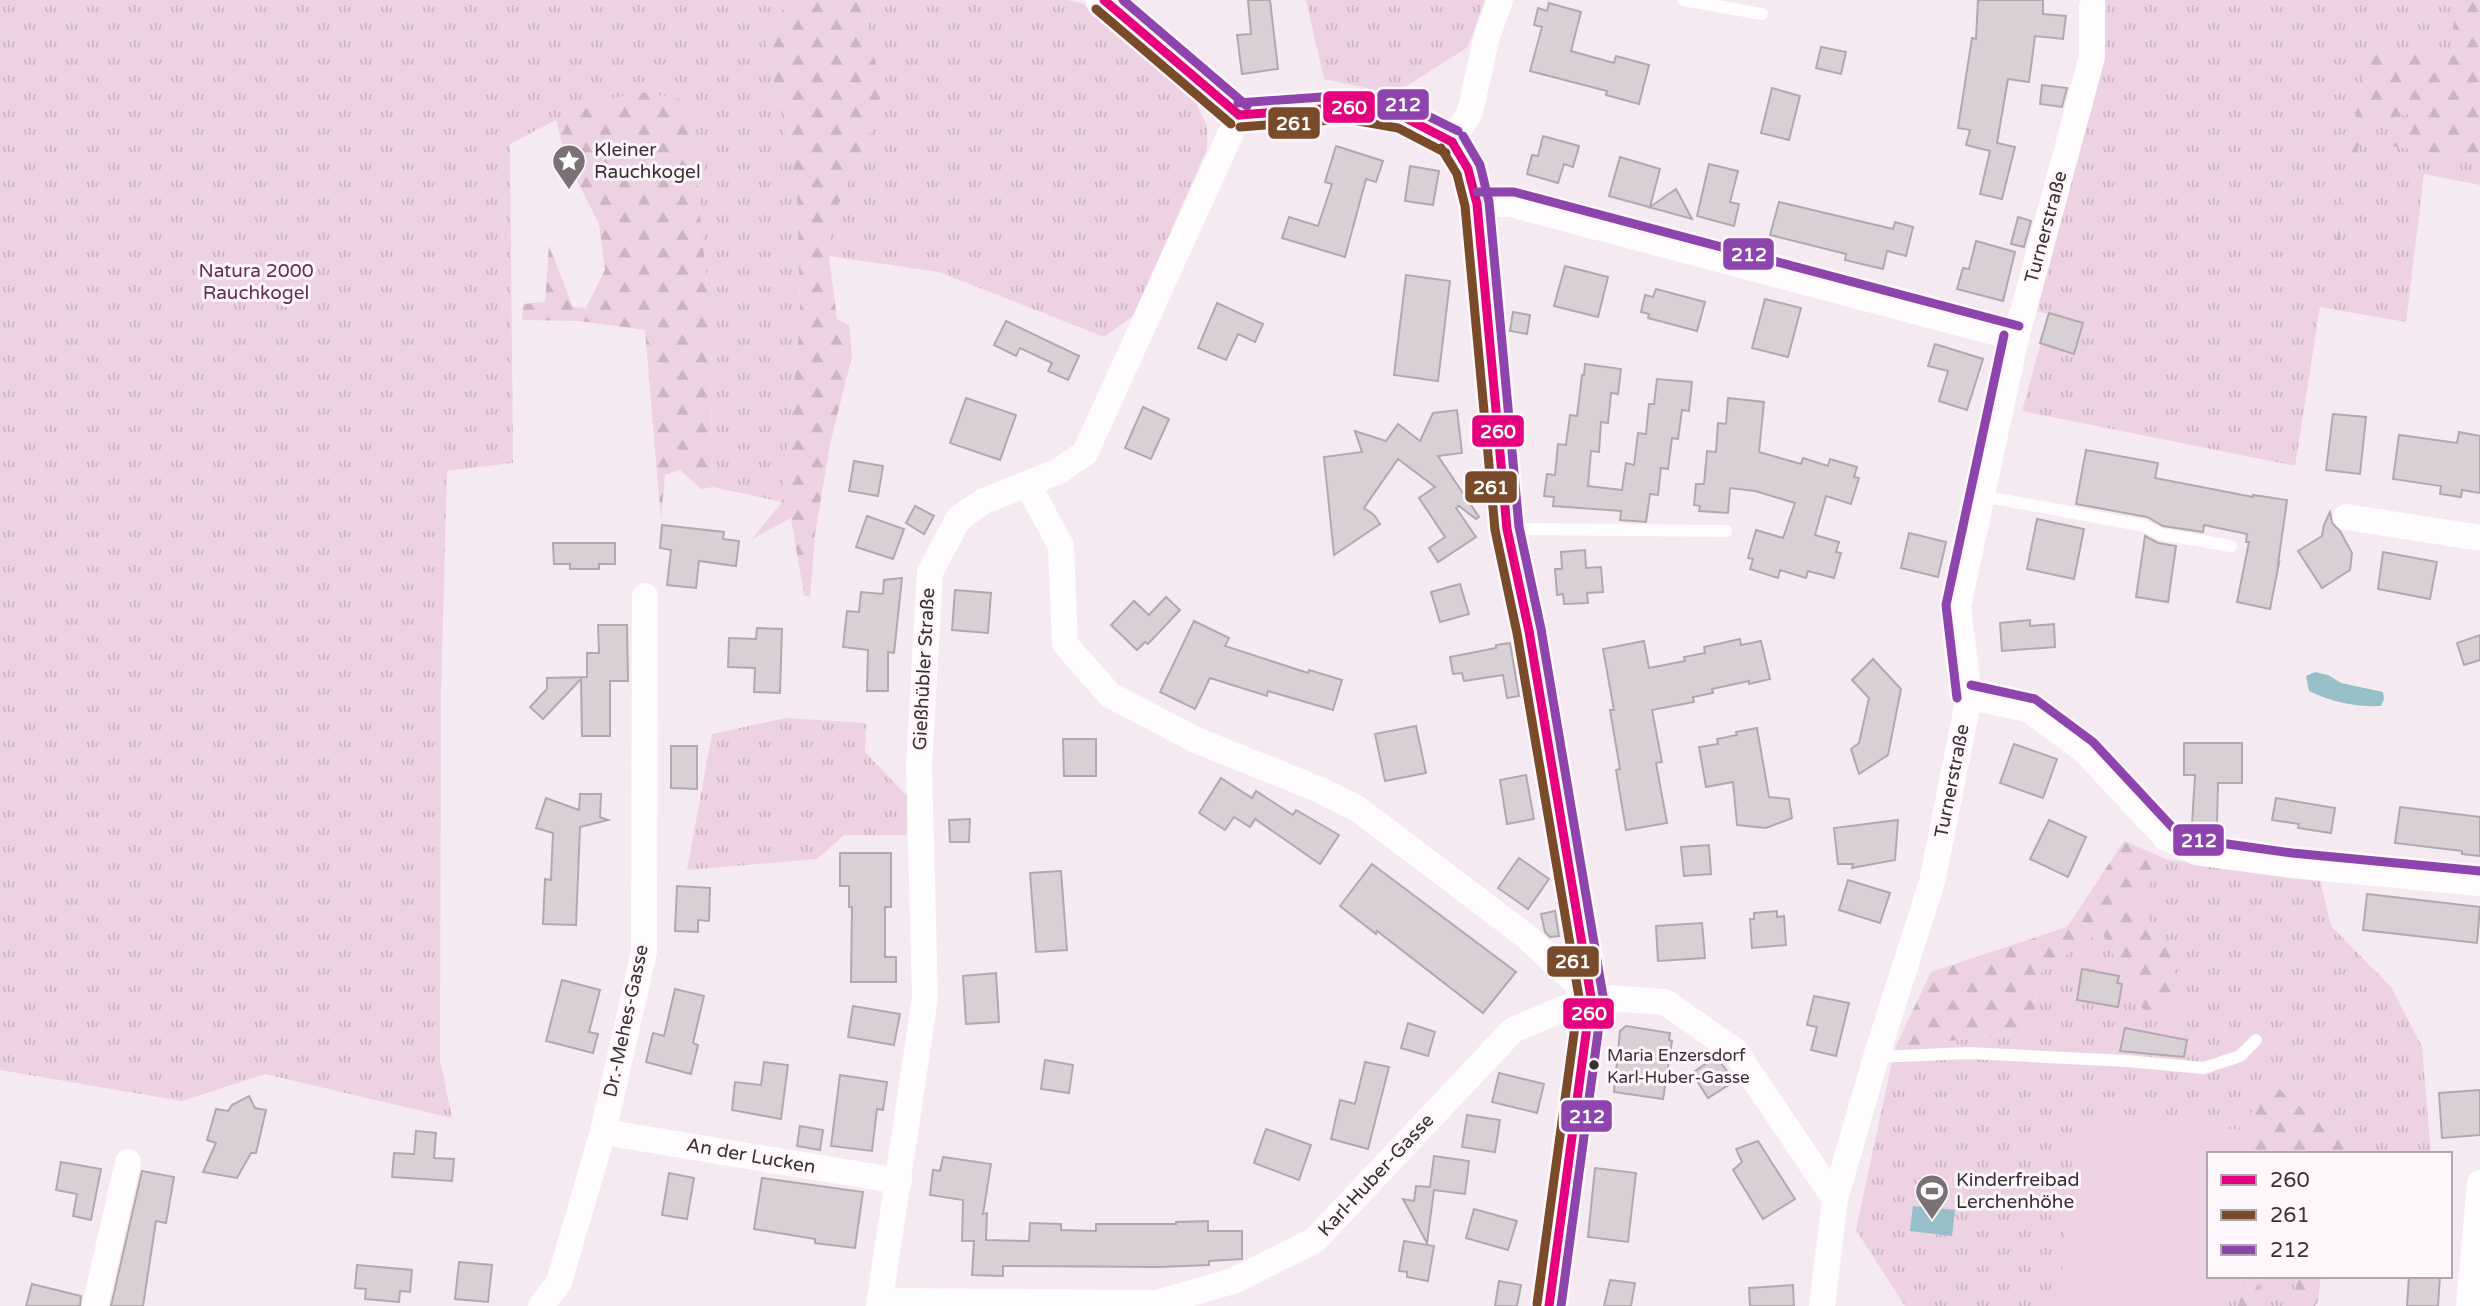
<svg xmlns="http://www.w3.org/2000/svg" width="2480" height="1306" font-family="'Varela Round',sans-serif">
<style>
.grass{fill:url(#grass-tufts)}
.forest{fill:url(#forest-firs)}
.pitch{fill:#ecd2e3}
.water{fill:#96bfc7}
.building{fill:#d9d0d6;stroke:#b1a9ae;stroke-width:2}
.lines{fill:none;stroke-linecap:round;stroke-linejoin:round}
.service{stroke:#fefcfd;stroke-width:12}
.minor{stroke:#fefcfd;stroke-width:26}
.secondary{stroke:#fefcfd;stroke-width:37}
.bus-1-casing{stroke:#fff7fc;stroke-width:14}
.bus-2-casing{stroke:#fff7fc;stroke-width:14}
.bus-3-casing{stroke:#fff7fc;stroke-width:14}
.bus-1{stroke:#e5007d;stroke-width:9}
.bus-2{stroke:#7a4b2a;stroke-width:9}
.bus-3{stroke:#8e44ad;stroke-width:9}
.bus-dot{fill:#373035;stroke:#fff7fc;stroke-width:2.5}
.labels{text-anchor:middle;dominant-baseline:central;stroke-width:6;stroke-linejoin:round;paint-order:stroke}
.bus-label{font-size:17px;fill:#373035;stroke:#fff7fc;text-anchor:start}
.poi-label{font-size:19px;fill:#373035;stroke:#fff7fc;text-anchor:start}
.street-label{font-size:19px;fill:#373035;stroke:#fff7fc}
.park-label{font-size:19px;fill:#642e55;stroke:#fff7fc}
.line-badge{stroke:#fff7fc;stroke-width:2.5}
.badge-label{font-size:19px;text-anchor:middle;font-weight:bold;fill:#fff}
</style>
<defs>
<pattern id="grass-tufts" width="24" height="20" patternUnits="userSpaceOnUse" patternTransform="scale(1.75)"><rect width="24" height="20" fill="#ecd2e3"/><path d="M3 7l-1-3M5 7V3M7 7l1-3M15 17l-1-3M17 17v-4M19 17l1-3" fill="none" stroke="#cbb5c3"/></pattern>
<pattern id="forest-firs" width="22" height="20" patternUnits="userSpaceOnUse" patternTransform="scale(1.75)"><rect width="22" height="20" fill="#ecd2e3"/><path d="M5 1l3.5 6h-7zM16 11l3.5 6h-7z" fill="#cbb5c3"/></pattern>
</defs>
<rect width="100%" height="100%" fill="#f5eaf1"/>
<g class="grass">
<path d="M0,0H789L765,39L797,185L800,321L782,502L713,487L709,304L689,101L556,120L510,144L513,463L447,471L441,691L440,1060L452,1118L265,1074L182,1101L0,1070Z"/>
<path d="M869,0H1066L1082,3L1196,103L1207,126V149L1133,316L1104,337L939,272L829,256L831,221L881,108L882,84L868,36Z"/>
<path d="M1306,0H1485L1468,47L1394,94L1324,79Z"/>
<path d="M2106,0H2480V185L2424,174L2406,322L2320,307L2295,466L2022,411L2049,314L2028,309L2095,62Z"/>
<path d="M786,718L866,723L865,752L909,798L906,835H844L817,859L687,870L712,734Z"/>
<path d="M2168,860L2320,880L2331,926L2391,987L2422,1047L2431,1154H2356L2272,1083L2252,1109L2249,1154H2209V1276H2241L2239,1306H1905L1856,1230L1895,1048L2035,1030L2036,976L2101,930L2144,1011L2174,961L2137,900Z"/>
<path d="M2260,1276H2298L2292,1306H2256Z"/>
</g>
<g class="forest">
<path d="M789,0H869L868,36L882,84L881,108L831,221L829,256L837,319L849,325L852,356L830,444L815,534L810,597L804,595L791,518L752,539L782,502L800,321L797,185L765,39Z"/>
<path d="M2456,0H2480V160L2392,146L2412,113L2363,125L2331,279L2366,49L2450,58Z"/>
<path d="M635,91L689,101L709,304L713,487L701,489L680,470L665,475L661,520L645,330L580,321L522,320L523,304L545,302L549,245L573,307L586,308L605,270L599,224L566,159L556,120Z"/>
<path d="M2124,841L2168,860L2137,900L2174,961L2180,1019L2144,1011L2101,931L2036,976L2035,1030L1895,1048L1931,972L2067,927Z"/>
<path d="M2272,1082V1083L2356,1154H2249L2252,1109Z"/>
<path d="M2241,1276H2260L2256,1306H2239Z"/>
<path d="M2298,1276H2321L2318,1301L2315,1306H2292Z"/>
</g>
<path class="pitch" d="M2076,1115L2243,1130L2241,1154H2209V1276H2230L2227,1306H2059Z"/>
<g class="water">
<path d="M2315,672L2328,675L2341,683L2383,692L2384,699L2381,706C2356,707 2331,702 2309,691L2306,676Z"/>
<path d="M1913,1206L1955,1210L1952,1236L1910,1231Z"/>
</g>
<g class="building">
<path d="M1248,0H1270L1278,69L1242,74L1237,35L1251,34Z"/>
<path d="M1978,0H2043V14L2066,16L2063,39L2035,36L2029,82L2008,79L1997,143L2015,147L2002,199L1980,194L1990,151L1966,145L1970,130L1958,128L1972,38L1976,39Z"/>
<path d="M1549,3L1581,12L1571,51L1614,63L1616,56L1649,65L1639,104L1606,95L1607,91L1530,71L1542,27L1534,25L1538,8L1547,11Z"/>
<path d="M1821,47L1846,52L1841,74L1816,68Z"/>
<path d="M2042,85L2067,88L2062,107L2040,104Z"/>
<path d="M1772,88L1800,96L1789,140L1761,133Z"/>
<path d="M1543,136L1579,146L1573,167L1564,164L1558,183L1527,174L1532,155L1538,156Z"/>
<path d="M1336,146L1383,161L1376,182L1366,179L1345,257L1282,238L1289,217L1318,226L1332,184L1325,182Z"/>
<path d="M1620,157L1660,169L1650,207L1676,189L1692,219L1609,196Z"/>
<path d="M1709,164L1738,171L1730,202L1739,204L1734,226L1697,216Z"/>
<path d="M1410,166L1439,171L1433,205L1405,201Z"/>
<path d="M1779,202L1893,229L1895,222L1913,227L1906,256L1887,251L1883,269L1845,260L1846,254L1770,235Z"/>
<path d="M2018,217L2031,221L2024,247L2011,244Z"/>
<path d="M1976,241L2015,252L2003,301L1957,289L1963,268L1969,269Z"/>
<path d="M1565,266L1608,277L1598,317L1554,306Z"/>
<path d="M1406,275L1450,281L1438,381L1394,375Z"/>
<path d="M1656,289L1705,302L1697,331L1648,318L1649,314L1641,312L1645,295L1653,297Z"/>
<path d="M1765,299L1801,308L1788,357L1752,348Z"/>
<path d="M1217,303L1263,324L1255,342L1238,334L1226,360L1198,348Z"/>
<path d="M1513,312L1530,315L1527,334L1510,331Z"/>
<path d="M2049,313L2083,323L2074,354L2040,343Z"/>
<path d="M1006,321L1079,356L1068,380L1048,371L1052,363L1020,348L1016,356L994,345Z"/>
<path d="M1935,344L1983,359L1967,410L1939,401L1948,371L1928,366Z"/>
<path d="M1585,364L1621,369L1618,394L1611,393L1608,423L1601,422L1599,452L1591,451L1588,486L1622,490L1626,463L1634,465L1638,433L1646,434L1649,404H1654L1657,379L1692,382L1689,411L1682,410L1678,439L1672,438L1668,469L1661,468L1658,495L1650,494L1646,522L1620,520L1621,511L1553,506L1554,497L1544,496L1547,474L1555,475L1558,444L1566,445L1570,415L1577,416L1582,375H1584Z"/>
<path d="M966,398L1016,415L1000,460L950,443Z"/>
<path d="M1728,398L1764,402L1759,452L1801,464L1803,458L1828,466L1830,459L1857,467L1854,477L1859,478L1851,504L1826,496L1815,535L1839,542L1836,552L1841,553L1834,578L1808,571L1806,578L1780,570L1778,578L1750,569L1753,559L1748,558L1756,530L1783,538L1795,503L1755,491L1730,488L1728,513L1699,511L1700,506L1694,505L1696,484H1704L1707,451L1716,452L1718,423L1726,424Z"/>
<path d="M1143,407L1169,419L1151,459L1125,448Z"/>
<path d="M1457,410L1462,453L1438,456L1479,517L1476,519L1459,506L1456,508L1476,537L1438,562L1429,548L1445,537L1419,498L1435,487L1398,459L1364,508L1374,515L1380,524L1334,555L1324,457L1362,452L1355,431L1386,441L1398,424L1420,441L1433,413Z"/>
<path d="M2333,414L2366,417L2360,474L2326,470Z"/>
<path d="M2459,432L2480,436V493L2462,490L2461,497L2440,494L2441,486L2393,479L2399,435L2457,443Z"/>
<path d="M2086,450L2158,463L2155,478L2253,497V495L2287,500L2278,564L2279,563L2270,609L2237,602L2249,542H2246L2247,534L2204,525L2203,532L2163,526L2147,517L2076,504Z"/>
<path d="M854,461L883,466L878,496L849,491Z"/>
<path d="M915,506L934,516L924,534L906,523Z"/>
<path d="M2330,512L2332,523L2340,531L2352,553L2350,570L2322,588L2298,551L2322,536L2324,525Z"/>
<path d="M867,516L904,529L893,559L856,547Z"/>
<path d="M2037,519L2084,529L2074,579L2027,569Z"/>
<path d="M662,525L724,532L723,539L739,541L736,566L699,561L696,588L667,585L671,550L660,548Z"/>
<path d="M1909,533L1946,542L1938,577L1901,568Z"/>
<path d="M2145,536L2158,543L2176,546L2168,602L2136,597Z"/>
<path d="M553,543H615V564H599V569H570V564H554Z"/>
<path d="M1585,550L1586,568L1601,567L1603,592L1587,593L1588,603L1564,604L1563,594L1557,595L1555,569H1562L1561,552Z"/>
<path d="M2383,552L2437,562L2430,599L2378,589Z"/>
<path d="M902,578L894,653L888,652V691H867L868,650L843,647L847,611L859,612L861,592L883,594L884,580Z"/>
<path d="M1460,584L1469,614L1440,622L1431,592Z"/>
<path d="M955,590L991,593L988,633L952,630Z"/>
<path d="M1166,597L1180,610L1148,644L1145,642L1137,650L1111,625L1134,601L1149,615Z"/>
<path d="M2030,620V626L2054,624L2055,647L2002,651L2000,623Z"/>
<path d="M1194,621L1229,638L1225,646L1308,673L1309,670L1342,680L1333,710L1268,691L1267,696L1210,678L1195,709L1160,692Z"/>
<path d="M598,625H627L628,681H610V736H582L581,679L543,719L530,707L547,689V678L587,677V653H599Z"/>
<path d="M757,628L782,629L780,693L754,692L755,668L728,667L729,638L756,639Z"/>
<path d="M2480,635V660L2464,665L2457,643Z"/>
<path d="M1740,639L1741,645L1761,641L1770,679L1749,684V681L1712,689L1713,693L1693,697L1694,702L1652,710L1662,762L1656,763L1667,823L1626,830L1616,770L1620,769L1610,710H1614L1603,649L1644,641L1649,668L1685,661L1684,657L1705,653L1704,647Z"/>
<path d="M1510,643L1519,696L1507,698L1503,675L1464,681L1462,673L1453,674L1450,657L1496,648V645Z"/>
<path d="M1873,659L1901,689L1888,755L1859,774L1851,749L1859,743L1869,698L1852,680Z"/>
<path d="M1416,726L1426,773L1385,781L1375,734Z"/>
<path d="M1757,728L1769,797L1789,799L1792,818L1766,828L1737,825L1733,782L1706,787L1699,747L1718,744L1717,739L1737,735L1736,732Z"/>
<path d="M1063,739H1096V776H1064Z"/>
<path d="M2184,743H2242V783H2218L2217,825L2192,824L2195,775H2184Z"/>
<path d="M2014,744L2057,759L2043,798L2000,783Z"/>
<path d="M671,746H697V789L671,788Z"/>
<path d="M1526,775L1534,819L1507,824L1500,780Z"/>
<path d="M1221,778L1252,798L1256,791L1293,815L1296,810L1339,835L1320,864L1255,819L1250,827L1234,817L1225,830L1199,813Z"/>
<path d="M580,794H601L600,817L608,820L580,827L576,925L543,924L545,879L551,880L553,833L536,828L546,798L579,810Z"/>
<path d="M2276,798L2335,808L2331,833L2298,828L2299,824L2272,820Z"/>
<path d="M2400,807L2480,817V856L2462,854V851L2395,843Z"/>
<path d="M970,819L969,842H950L949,820Z"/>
<path d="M1898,820L1895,860L1852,868L1853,864H1838L1834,828Z"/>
<path d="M2049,820L2086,837L2068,877L2030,859Z"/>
<path d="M1709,845L1711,874L1684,876L1681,847Z"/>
<path d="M840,853H891V907H885V957H896V982H851L852,907H849V886H840Z"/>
<path d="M1519,858L1549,879L1528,909L1498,888Z"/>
<path d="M1372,864L1516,972L1483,1013L1377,931L1376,934L1340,906Z"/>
<path d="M1061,871L1067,950L1036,952L1030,873Z"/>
<path d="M1848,880L1890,893L1880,923L1839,910Z"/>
<path d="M677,886L710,888L709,921L698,920V932L675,931Z"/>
<path d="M2367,894L2480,907L2477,943L2363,930Z"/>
<path d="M1555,911L1559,936L1550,937L1545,932L1541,914Z"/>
<path d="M1777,911V917L1784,916L1786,945L1752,948L1750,919H1754V913Z"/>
<path d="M1702,923L1705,958L1658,961L1656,926Z"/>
<path d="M2082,969L2119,976L2117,983L2122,984L2118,1007L2077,1000Z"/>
<path d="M996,973L999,1022L966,1024L963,976Z"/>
<path d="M562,980L600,990L589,1032L598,1034L593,1053L546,1041Z"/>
<path d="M675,989L704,996L693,1043L698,1045L691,1074L646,1062L653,1033L664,1036Z"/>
<path d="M1814,996L1849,1003L1836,1056L1811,1050L1817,1027L1807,1025Z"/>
<path d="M853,1006L900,1014L894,1045L848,1037Z"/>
<path d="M1408,1023L1435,1032L1428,1056L1401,1048Z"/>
<path d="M1626,1026L1670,1033L1669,1040L1672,1041L1663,1099L1614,1092L1620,1031Z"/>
<path d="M2125,1028L2187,1040L2184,1057L2120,1051Z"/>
<path d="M1716,1057L1735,1081L1708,1098L1692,1073Z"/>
<path d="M1045,1060L1073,1065L1069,1093L1041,1089Z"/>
<path d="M764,1062L788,1065L781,1119L732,1110L735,1082L761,1085Z"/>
<path d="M1365,1062L1389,1067L1368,1149L1331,1139L1340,1100L1355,1104Z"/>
<path d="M1499,1073L1544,1084L1537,1113L1492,1102Z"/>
<path d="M840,1075L887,1082L883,1110L877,1109L872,1151L831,1146Z"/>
<path d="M2480,1090V1135L2442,1138L2439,1093Z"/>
<path d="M249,1096L255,1108L266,1110L256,1153H251L237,1178L203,1172L216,1143L207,1140L216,1109L228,1111L232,1105Z"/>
<path d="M1467,1115L1500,1120L1495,1152L1462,1147Z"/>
<path d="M800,1126L823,1130L820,1150L797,1146Z"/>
<path d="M1266,1129L1311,1145L1299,1180L1254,1163Z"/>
<path d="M416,1131L436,1133L434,1158L454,1159L452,1181L392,1177L394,1153L414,1154Z"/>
<path d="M1758,1141L1795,1199L1763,1219L1733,1170L1742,1162L1736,1149Z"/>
<path d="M1434,1156L1469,1161L1465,1194L1434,1190L1427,1243L1403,1199L1414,1201L1416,1186L1430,1187Z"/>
<path d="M943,1157L991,1164L983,1214L987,1213L986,1240L1029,1241L1030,1223L1061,1224V1230L1096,1231V1224H1176V1222L1208,1221V1231H1242V1259L1209,1261V1265L1160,1267L1003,1266V1276L972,1275L974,1241H962L963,1200L930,1195L933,1170L940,1171Z"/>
<path d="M61,1162L101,1169L91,1220L73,1216L77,1194L56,1190Z"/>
<path d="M1595,1168L1636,1173L1628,1242L1588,1237Z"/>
<path d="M142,1171L174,1177L166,1223L156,1221L143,1306H111Z"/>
<path d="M669,1173L694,1178L687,1219L662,1215Z"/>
<path d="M762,1178L863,1192L855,1248L815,1243V1239L754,1229Z"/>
<path d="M1474,1209L1517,1221L1508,1250L1466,1238Z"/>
<path d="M1404,1241L1434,1246L1428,1281L1407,1277V1272L1399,1271Z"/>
<path d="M459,1262L492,1265L488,1302L455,1299Z"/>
<path d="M357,1265L412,1270L410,1292L400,1291L399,1302L365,1299L366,1289L355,1288Z"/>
<path d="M2409,1276H2440L2438,1306H2407Z"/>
<path d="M1610,1280L1635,1283L1631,1306H1604Z"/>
<path d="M1499,1281L1521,1285L1517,1306H1495Z"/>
<path d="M32,1284L81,1296L80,1306H26Z"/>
<path d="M1793,1285L1794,1306H1750L1749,1288Z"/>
</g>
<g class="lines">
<g class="service">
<path d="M1683,0L1762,14"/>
<path d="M1982,496L2145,526L2160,534L2231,546"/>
<path d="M1511,529L1726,531"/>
<path d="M1876,1057L1969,1053L2126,1061L2204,1068L2240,1056L2256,1040"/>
</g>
<g class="minor">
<path d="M1452,142L1470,112L1487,36L1500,0"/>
<path d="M1477,204H1511L2016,338"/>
<path d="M1028,485L1061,546L1065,644L1110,695L1196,740L1320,790L1358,809L1527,937L1591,997"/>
<path d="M2346,517L2480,538"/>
<path d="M1969,697L2028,709L2085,751L2166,838L2196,852L2291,865L2480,883"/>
<path d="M603,1132L899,1181"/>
<path d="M880,1301L1157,1303L1233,1281L1315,1240L1513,1030L1591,997L1665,1002L1735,1051L1835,1199"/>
<path d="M95,1306L128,1162"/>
<path d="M541,1306L559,1282L603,1132L644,952L645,596"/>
<path d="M879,1306L925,998L919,766L930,572L959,518L984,501L1059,471L1085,453L1239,115"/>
<path d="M1822,1306L1835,1199L1876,1057L1932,882L1969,697L1958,606L2016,338L2092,57V6"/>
<path d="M2469,1306L2480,1183"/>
</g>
<path class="secondary" d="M1104,0L1239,115L1348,107L1402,116L1452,142L1468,169L1477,204L1507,529L1529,631L1591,997L1549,1306"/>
<g class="bus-1-casing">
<g id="bus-1">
<path d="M1104,0L1239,115"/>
<path d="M1239,115L1348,107L1402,116L1452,142"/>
<path d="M1452,142L1468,169L1477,204L1507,529L1529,631L1591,997L1549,1306"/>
</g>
</g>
<g class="bus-2-casing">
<g id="bus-2">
<path d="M1096,9L1231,124"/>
<path d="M1240,127L1347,119L1398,128L1446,153"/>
<path d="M1441,148L1457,174L1465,206L1495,530L1517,633L1579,997L1537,1304"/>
</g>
</g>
<g class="bus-3-casing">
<g id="bus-3">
<path d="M1123,0L1247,106"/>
<path d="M1238,103L1350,95L1406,105L1458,131"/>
<path d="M1463,136L1480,165L1489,202L1519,527L1541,629L1603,996L1561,1306"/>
<path d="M1477,192H1514L2019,326"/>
<path d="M1971,685L2035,699L2093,742L2173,828L2199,840L2292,853L2480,871"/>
<path d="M1957,698L1946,605L2004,335"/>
</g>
</g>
<use href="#bus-1" class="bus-1"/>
<use href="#bus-2" class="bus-2"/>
<use href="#bus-3" class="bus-3"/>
</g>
<defs>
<g id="sight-pin" transform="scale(1.75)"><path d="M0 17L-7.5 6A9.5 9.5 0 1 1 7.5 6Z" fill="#7a7177" stroke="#fff7fc"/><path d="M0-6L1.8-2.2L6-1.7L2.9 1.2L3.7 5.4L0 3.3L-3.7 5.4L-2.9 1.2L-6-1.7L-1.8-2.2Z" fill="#fff"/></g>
<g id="stadium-pin" transform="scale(1.75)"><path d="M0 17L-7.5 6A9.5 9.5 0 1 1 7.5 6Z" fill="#7a7177" stroke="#fff7fc"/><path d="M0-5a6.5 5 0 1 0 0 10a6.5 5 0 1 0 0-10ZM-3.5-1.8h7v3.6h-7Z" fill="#fff"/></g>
</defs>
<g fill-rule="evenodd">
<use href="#sight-pin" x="569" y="161"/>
<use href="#stadium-pin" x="1932" y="1191"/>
</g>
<circle class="bus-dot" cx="1594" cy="1065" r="6"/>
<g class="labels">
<g class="bus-label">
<text x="1607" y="1055">Maria Enzersdorf<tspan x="1607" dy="22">Karl-Huber-Gasse</tspan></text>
</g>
<g class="poi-label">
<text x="594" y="150">Kleiner<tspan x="594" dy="22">Rauchkogel</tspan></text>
<text x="1956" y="1180">Kinderfreibad<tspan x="1956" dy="22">Lerchenhöhe</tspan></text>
</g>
<g class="street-label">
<text transform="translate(2046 227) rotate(-75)">Turnerstraße</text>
<text transform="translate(924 669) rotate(-87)">Gießhübler Straße</text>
<text transform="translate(1952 781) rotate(-79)">Turnerstraße</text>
<text transform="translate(626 1021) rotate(-78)">Dr.-Mehes-Gasse</text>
<text transform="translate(751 1156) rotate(10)">An der Lucken</text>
<text transform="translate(1376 1175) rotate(-47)">Karl-Huber-Gasse</text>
</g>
<g class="park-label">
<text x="256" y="271">Natura 2000<tspan x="256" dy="22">Rauchkogel</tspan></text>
</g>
</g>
<g class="line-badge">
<rect x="1376" y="88" width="54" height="33" rx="7" fill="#8e44ad"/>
<rect x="1322" y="90" width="54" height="34" rx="7" fill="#e5007d"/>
<rect x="1267" y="106" width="54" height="34" rx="7" fill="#7a4b2a"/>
<rect x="1722" y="237" width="53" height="34" rx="7" fill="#8e44ad"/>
<rect x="1471" y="414" width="54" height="34" rx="7" fill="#e5007d"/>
<rect x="1464" y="470" width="54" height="34" rx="7" fill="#7a4b2a"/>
<rect x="2172" y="823" width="53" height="34" rx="7" fill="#8e44ad"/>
<rect x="1546" y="945" width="54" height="33" rx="7" fill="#7a4b2a"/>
<rect x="1562" y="997" width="53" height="33" rx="7" fill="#e5007d"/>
<rect x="1560" y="1099" width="53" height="34" rx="7" fill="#8e44ad"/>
</g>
<g class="badge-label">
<text x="1403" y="111">212</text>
<text x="1349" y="114">260</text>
<text x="1294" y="130">261</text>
<text x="1749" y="261">212</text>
<text x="1498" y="438">260</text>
<text x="1491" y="494">261</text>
<text x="2199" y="847">212</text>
<text x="1573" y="968">261</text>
<text x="1589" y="1020">260</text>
<text x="1587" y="1123">212</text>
</g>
<rect x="2207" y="1152" width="245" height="126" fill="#fff7fc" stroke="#afa7ac" stroke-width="2"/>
<rect x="2221" y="1175" width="35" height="10" fill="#e5007d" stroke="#afa7ac" stroke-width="2"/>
<text x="2270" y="1187" font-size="21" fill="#373035">260</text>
<rect x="2221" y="1210" width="35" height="10" fill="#7a4b2a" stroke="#afa7ac" stroke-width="2"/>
<text x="2270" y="1222" font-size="21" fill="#373035">261</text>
<rect x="2221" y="1245" width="35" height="10" fill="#8e44ad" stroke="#afa7ac" stroke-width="2"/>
<text x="2270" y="1257" font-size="21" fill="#373035">212</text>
</svg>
